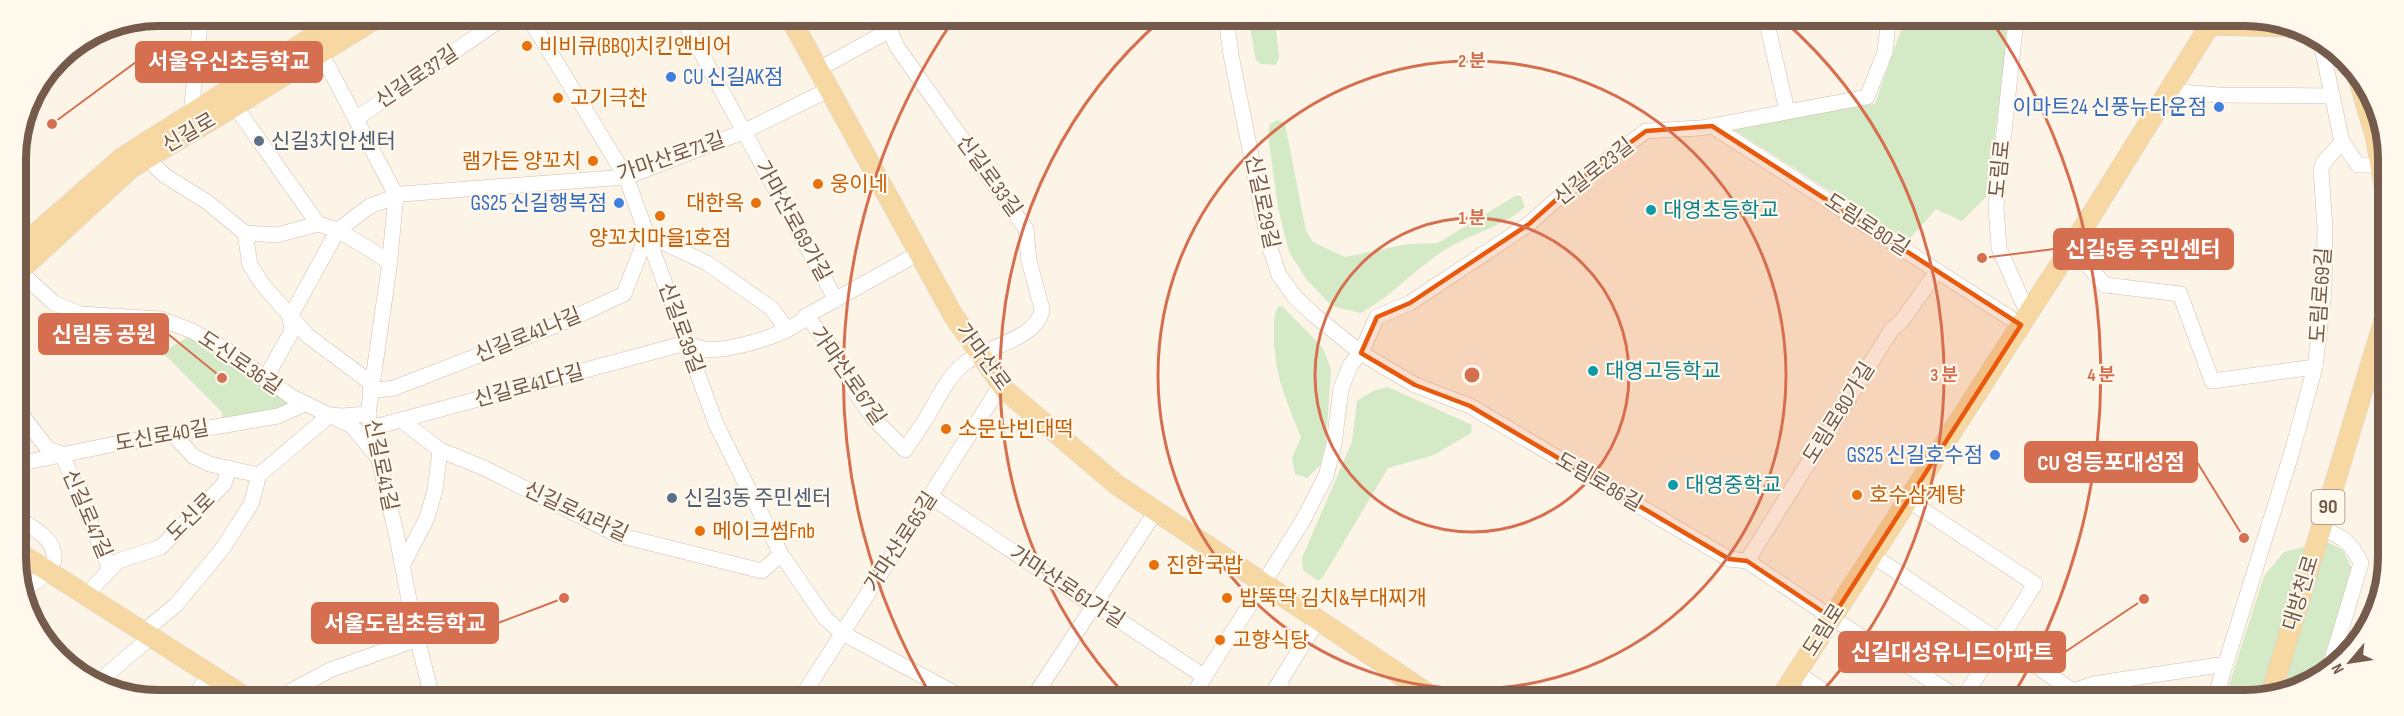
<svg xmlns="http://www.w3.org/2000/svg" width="2404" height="716" font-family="'Sofia Sans Condensed','Noto Sans KR',sans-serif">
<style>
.green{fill:#d4e9c6}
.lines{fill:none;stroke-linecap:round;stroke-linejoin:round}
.minor-casing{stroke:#cfbeb0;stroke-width:16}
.major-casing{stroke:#dbd4d0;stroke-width:21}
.minor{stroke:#fff;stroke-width:15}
.major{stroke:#f7d8a2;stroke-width:20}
.marked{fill:#e8590c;fill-opacity:0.2;stroke:#e8590c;stroke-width:4.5;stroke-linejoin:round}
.ring{fill:none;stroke:#d66f50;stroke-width:3}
.food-dot{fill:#e8710a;stroke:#fef8ed;stroke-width:2}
.shop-dot{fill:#3f7fe0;stroke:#fef8ed;stroke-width:2}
.service-dot{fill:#5c6f8a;stroke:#fef8ed;stroke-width:2}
.culture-dot{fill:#0f9aa8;stroke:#fef8ed;stroke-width:2}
.labels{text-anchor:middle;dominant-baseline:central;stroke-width:4.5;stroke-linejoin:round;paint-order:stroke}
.shield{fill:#fef8ed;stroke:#9e8a7c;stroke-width:1.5}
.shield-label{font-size:20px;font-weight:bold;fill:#755b4c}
.food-label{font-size:21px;fill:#c56008;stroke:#fef8ed;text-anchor:start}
.street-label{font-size:21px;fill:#755b4c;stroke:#fef8ed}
.shop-label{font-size:21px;fill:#366cbe;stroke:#fef8ed;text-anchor:end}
.service-label{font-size:21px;fill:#4e5e75;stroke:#fef8ed;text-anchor:start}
.culture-label{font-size:21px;fill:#0d838f;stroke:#fef8ed;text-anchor:start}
.rim{fill:none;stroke:#755b4c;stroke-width:8}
.centre{fill:#d66f50;stroke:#fef8ed;stroke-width:3}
.ring-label{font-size:18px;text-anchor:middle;font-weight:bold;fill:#d66f50;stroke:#fef8ed;stroke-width:4.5;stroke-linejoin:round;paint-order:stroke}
.leader{fill:none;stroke:#d66f50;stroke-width:2}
.callout-dot{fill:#d66f50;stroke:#fef8ed;stroke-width:2}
.callout{fill:#d66f50;stroke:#d66f50;stroke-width:2}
.callout-label{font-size:22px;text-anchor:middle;font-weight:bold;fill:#fff}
</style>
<rect width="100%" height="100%" fill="#fcf4e7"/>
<g class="green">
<path d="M1248,17L1275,18L1279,58L1276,65L1261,64L1256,60Z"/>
<path d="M1905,19H2007L2006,56L1986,197L1962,221L1936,209L1908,241L1734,130L1787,111L1875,104Z"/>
<path d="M1278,120L1285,124L1306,231L1313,242L1345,257L1408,244L1438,243L1515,196H1521L1525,207C1501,228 1469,234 1443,251C1414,270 1392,296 1361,313L1332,306L1307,280L1289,252L1278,207L1268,135L1270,124Z"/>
<path d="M1279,306H1282L1323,348L1331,369L1326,442L1320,465L1307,478L1295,474L1292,458L1301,437C1285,397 1273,373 1274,329C1274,321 1274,312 1279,306Z"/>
<path d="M190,336L297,404L223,422L222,412L162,352Z"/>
<path d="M1388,387L1472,425L1471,433L1434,455L1388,468L1323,577L1318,581L1303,570L1302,558L1352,442L1357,401L1373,391Z"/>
<path d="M2326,541L2343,550L2352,569L2317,680C2289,697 2257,701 2224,701L2264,576L2284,552Z"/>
</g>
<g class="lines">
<g class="minor-casing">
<g id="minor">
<path d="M528,16L626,177L716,424L781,554L825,618L842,633L964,698"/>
<path d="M681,16L836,300"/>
<path d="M1226,17L1231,55L1269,245L1279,275L1295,297L1314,315L1361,353L1415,385L1470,406L1729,559L1747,561L1832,618L1962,700"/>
<path d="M1766,19L1787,111"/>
<path d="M2016,19L1996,207L1999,248L2028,314"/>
<path d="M2321,43L2342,142L2358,165H2380"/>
<path d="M321,53L396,195L389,268L368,414L397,537L414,626L432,697"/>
<path d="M817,70L890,30"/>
<path d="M2168,91L2219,95L2332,96"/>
<path d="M235,106L318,224"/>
<path d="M191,114L201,15"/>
<path d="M357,118L506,16"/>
<path d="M1712,126L2021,325"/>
<path d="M147,158L164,175L207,202L245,233L277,235L318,224L338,230L390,262"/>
<path d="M245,233L250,265L263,285L308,336L371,383"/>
<path d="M2071,246L2105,285L2180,294L2212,381L2315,367"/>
<path d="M19,271L54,303L80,314L161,319L192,331L227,350L292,397L352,426L376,455"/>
<path d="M806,316L832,347L851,386L874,419L905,450C912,439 921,427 928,415C939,397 948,376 965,363C986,347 1039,338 1042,309L1029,261L1026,229L897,47L884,17"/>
<path d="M265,379L292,331L290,317L338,230L370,206L402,194L626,177L743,132L828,90"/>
<path d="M370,391L394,388L562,323L624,294L647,235L707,263L771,308L787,329"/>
<path d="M17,409L48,449L62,454L110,569"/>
<path d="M401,420L440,450L484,468L618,535L762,571L781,554"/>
<path d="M371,428L686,343C692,345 698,348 704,349C726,353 793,334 806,316L919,253"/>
<path d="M173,434L193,456L209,464L259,475"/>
<path d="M17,464L115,444L278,416L305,404"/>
<path d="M930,496L1094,606L1105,611L1205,677"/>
<path d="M1908,500L2035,584L1962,700"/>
<path d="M17,517C30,526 52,537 54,554C55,560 52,567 50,572L21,592"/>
<path d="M2321,528C2343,537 2350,541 2361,563L2328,673"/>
<path d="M1872,555L2073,691L2093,684L2226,664"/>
<path d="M1747,561L1892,329L1901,322L1937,271"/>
<path d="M402,566L427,518L435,490L440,450"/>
<path d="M86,595L118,561L161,547L224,484L229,468"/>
<path d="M143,632L176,605L223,548L251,504L259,475L330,415L342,416L368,414"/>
<path d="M1797,673L1837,700"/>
<path d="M98,682L151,637"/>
<path d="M1277,686L1296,699"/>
<path d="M195,696L209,674"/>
<path d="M288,697L291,691L330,670L418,639"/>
<path d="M801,698L1001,385"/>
<path d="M1033,698L1156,511"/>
<path d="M1191,698L1302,522L1326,476L1334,444L1341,388L1351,364L1361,353L1377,317L1410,303L1529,224L1575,183L1646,131L1701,128L1867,97L1885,52L1888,24L1891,19"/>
<path d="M1269,699L1318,620"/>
<path d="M2214,701L2291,455L2315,367L2324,291L2325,228L2321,170L2323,163L2342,142"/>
</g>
</g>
<g class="major-casing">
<g id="major">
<path d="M789,16L953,315L1005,390L1117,485L1436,699"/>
<path d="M2210,25L2293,27"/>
<path d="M2354,64L2375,135L2386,196"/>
<path d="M16,251L123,157L347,15"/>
<path d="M16,274L131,168L235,106L380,16"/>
<path d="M18,552L244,696"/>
<path d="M2270,697L2385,317"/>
<path d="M1779,700L2082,230L2210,25"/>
</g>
</g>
<use href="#minor" class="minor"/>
<use href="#major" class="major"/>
</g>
<path class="marked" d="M1712,126L2021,325L1832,618L1747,561L1729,559L1470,406L1415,385L1361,353L1377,317L1410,303L1529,224L1575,183L1646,131Z"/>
<g class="ring">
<circle cx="1472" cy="375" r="157"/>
<circle cx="1472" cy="375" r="314"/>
<path d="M1127 697A472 472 0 0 1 1162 19M1782 19A472 472 0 0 1 1817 697"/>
<path d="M930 694A629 629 0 0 1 954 19M1993 23A629 629 0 0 1 2011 699"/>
</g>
<g class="food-dot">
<circle cx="527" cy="46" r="6"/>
<circle cx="558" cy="98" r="6"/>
<circle cx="593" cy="161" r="6"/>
<circle cx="818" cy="184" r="6"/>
<circle cx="756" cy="203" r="6"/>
<circle cx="660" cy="216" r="6"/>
<circle cx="946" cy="429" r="6"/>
<circle cx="1857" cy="495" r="6"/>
<circle cx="700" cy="531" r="6"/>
<circle cx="1154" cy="565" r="6"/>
<circle cx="1227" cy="598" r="6"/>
<circle cx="1220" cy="640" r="6"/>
</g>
<g class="shop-dot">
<circle cx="671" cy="77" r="6"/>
<circle cx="2219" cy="107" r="6"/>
<circle cx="619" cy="203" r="6"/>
<circle cx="1995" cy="455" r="6"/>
</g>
<g class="service-dot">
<circle cx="259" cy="141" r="6"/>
<circle cx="672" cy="498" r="6"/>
</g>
<g class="culture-dot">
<circle cx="1651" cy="210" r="6"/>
<circle cx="1593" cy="371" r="6"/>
<circle cx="1673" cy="485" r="6"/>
</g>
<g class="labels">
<rect class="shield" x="2311.5" y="490" width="33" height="34" rx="4.5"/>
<g class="shield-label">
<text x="2328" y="507">90</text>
</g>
<g class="food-label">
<text x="539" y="46">비비큐(BBQ)치킨앤비어</text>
<text x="570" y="98">고기극찬</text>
<text x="581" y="161" text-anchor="end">램가든 양꼬치</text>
<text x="830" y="184">웅이네</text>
<text x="744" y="203" text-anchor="end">대한옥</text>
<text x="660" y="238" text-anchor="middle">양꼬치마을1호점</text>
<text x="958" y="429">소문난빈대떡</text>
<text x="1869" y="495">호수삼계탕</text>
<text x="712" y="531">메이크썸Fnb</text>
<text x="1166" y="565">진한국밥</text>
<text x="1239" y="598">밥뚝딱 김치&amp;부대찌개</text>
<text x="1232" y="640">고향식당</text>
</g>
<g class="street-label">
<text transform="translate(417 77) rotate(-34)">신길로37길</text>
<text transform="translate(189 133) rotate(-30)">신길로</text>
<text transform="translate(671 157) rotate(-19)">가마산로71길</text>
<text transform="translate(2000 169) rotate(-84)">도림로</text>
<text transform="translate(1594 172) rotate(-38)">신길로23길</text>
<text transform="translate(989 176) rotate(54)">신길로33길</text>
<text transform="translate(1262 202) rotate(78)">신길로29길</text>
<text transform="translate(793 221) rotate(61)">가마산로69가길</text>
<text transform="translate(1867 225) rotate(33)">도림로80길</text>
<text transform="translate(2321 295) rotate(-86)">도림로69길</text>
<text transform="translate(681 328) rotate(70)">신길로39길</text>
<text transform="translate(528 335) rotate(-22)">신길로41나길</text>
<text transform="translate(983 357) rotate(54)">가마산로</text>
<text transform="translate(240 363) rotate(34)">도신로36길</text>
<text transform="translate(848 376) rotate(55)">가마산로67길</text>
<text transform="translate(529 386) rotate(-15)">신길로41다길</text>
<text transform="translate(1839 413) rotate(-58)">도림로80가길</text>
<text transform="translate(162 436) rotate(-10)">도신로40길</text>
<text transform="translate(381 465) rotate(78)">신길로41길</text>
<text transform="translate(1599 482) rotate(30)">도림로86길</text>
<text transform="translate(576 512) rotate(25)">신길로41라길</text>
<text transform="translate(87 514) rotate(67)">신길로47길</text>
<text transform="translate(191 517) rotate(-45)">도신로</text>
<text transform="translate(901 542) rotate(-57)">가마산로65길</text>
<text transform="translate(1067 587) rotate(33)">가마산로61가길</text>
<text transform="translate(2301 593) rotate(-73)">대방천로</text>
<text transform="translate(1824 630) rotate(-57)">도림로</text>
</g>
<g class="shop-label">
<text x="683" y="77" text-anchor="start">CU 신길AK점</text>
<text x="2207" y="107">이마트24 신풍뉴타운점</text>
<text x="607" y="203">GS25 신길행복점</text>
<text x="1983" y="455">GS25 신길호수점</text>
</g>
<g class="service-label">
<text x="271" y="141">신길3치안센터</text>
<text x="684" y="498">신길3동 주민센터</text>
</g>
<g class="culture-label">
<text x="1663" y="210">대영초등학교</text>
<text x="1605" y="371">대영고등학교</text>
<text x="1685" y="485">대영중학교</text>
</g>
</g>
<path d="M0 0H2404V716H0ZM159 26H2245A133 133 0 0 1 2378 159V557A133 133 0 0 1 2245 690H159A133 133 0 0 1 26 557V159A133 133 0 0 1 159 26Z" fill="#fef8ed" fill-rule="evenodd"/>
<path class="rim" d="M159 26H2245A133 133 0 0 1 2378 159V557A133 133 0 0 1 2245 690H159A133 133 0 0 1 26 557V159A133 133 0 0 1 159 26Z"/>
<circle cx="1472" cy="375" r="9" class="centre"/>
<g class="ring-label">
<text x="1472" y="67">2 분</text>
<text x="1472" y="224">1 분</text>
<text x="1944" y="381">3 분</text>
<text x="2101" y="381">4 분</text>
</g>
<path class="leader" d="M52 124L136 62M1982 258L2054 249M222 378L168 334M2244 538L2197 462M564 598L498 623M2144 599L2065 652"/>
<g class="callout-dot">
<circle cx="52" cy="124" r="6"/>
<circle cx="1982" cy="258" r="6"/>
<circle cx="222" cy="378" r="6"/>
<circle cx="2244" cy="538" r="6"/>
<circle cx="564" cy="598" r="6"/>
<circle cx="2144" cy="599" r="6"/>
</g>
<g class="callout">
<rect x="136" y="42" width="186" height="40" rx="6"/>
<rect x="2054" y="229" width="179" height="40" rx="6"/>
<rect x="39" y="314" width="129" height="40" rx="6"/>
<rect x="2025" y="442" width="172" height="40" rx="6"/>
<rect x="312" y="603" width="186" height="40" rx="6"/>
<rect x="1839" y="632" width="226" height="40" rx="6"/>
</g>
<g class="callout-label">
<text x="229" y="69">서울우신초등학교</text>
<text x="2143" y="257">신길5동 주민센터</text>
<text x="104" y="342">신림동 공원</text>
<text x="2111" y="470">CU 영등포대성점</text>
<text x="405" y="631">서울도림초등학교</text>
<text x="1952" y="660">신길대성유니드아파트</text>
</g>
<g transform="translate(2350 662) rotate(241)" stroke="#fef8ed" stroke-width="4.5" paint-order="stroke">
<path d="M0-4.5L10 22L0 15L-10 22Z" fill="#755b4c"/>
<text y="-9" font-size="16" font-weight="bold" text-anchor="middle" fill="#755b4c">N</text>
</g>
</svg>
